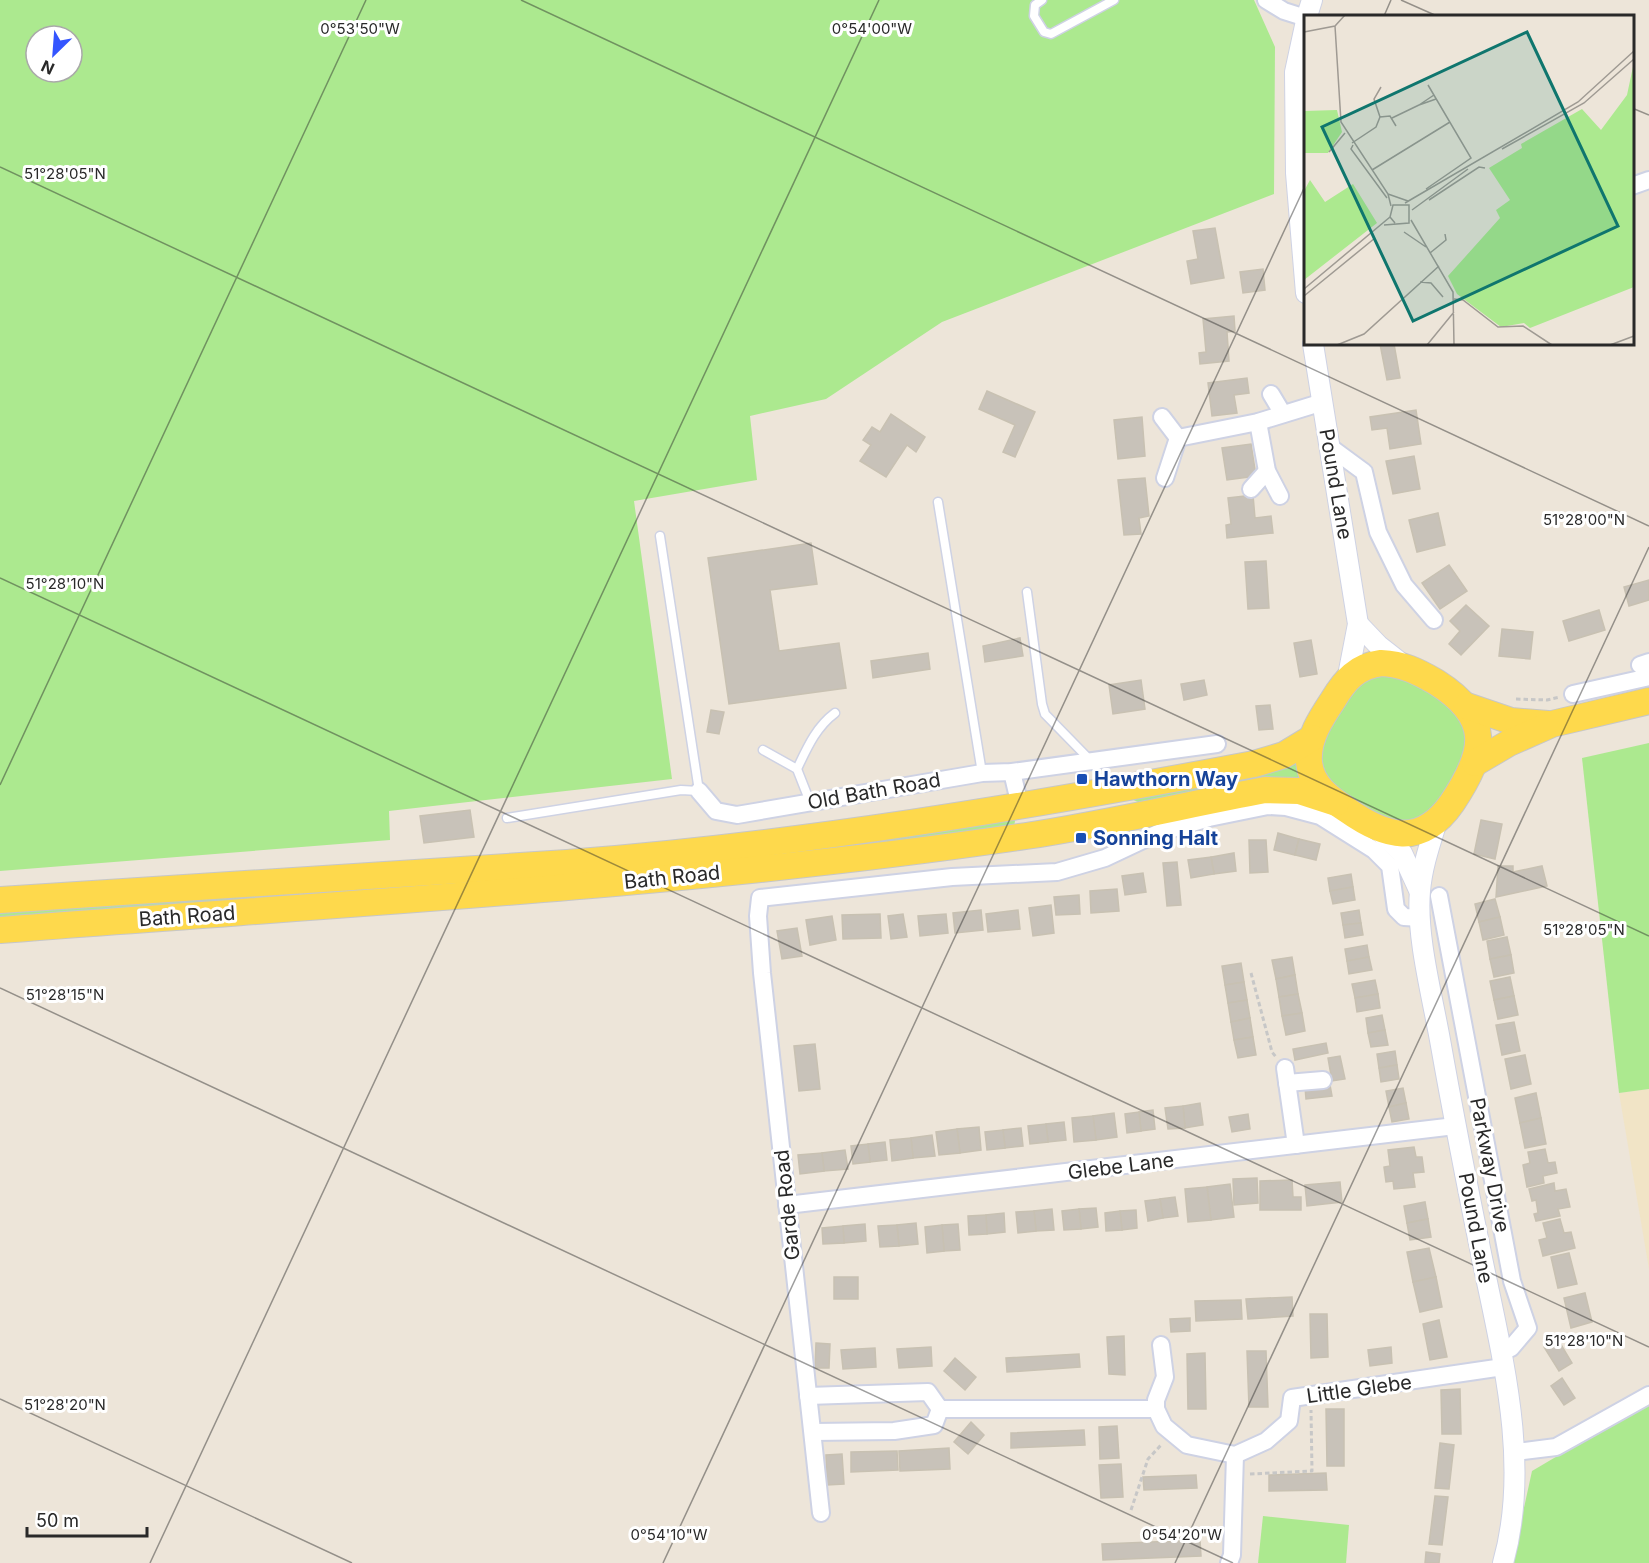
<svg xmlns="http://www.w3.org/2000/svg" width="1649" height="1563" font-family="Inter,sans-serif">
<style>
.education{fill:#f1e4c6}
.green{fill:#ace98f;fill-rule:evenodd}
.building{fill:#c8c2b9;stroke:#c8c1b2;stroke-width:1.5}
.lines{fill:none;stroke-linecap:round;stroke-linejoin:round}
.service-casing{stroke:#ced2e4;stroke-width:11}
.minor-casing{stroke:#ced2e4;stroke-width:20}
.tertiary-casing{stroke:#ced2e4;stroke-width:22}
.primary-casing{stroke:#c7c7c7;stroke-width:28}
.path{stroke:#c7c7c7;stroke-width:3;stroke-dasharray:4.5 3;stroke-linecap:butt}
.service{stroke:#fff;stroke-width:8}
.minor{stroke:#fff;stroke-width:16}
.tertiary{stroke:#fff;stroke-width:20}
.primary{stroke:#fed94c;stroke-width:26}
.ticks{fill:none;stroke:#292929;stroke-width:1.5;stroke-opacity:0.45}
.transit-dot{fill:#1a4fb4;stroke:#fff;stroke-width:2}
.labels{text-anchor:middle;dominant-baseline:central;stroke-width:6;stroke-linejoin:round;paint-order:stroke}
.street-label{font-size:20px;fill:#292929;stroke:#fff}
.transit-label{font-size:20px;font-weight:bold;fill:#164399;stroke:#fff;text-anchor:start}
.inset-road{fill:none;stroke:#9f9a93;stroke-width:1.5}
.view{fill:#0f766e;fill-opacity:0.15;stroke:#0f766e;stroke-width:3}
.inset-edge{fill:none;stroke:#292929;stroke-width:3}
.ticks-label{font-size:15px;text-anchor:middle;fill:#292929;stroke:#fff;stroke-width:6;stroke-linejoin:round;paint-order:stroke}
</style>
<rect width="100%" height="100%" fill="#ede5d9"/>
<path class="education" d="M1649,1089V1269L1619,1093Z"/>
<g class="green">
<path d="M0,0H1254L1275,47L1274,194L942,322L826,399L750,416L757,480L634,501L672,779L389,811L390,840L0,871ZM36,36H72V72H36Z"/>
<path d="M1390,674L1416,684L1450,706L1461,717L1468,747L1463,761L1437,805L1414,822C1405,821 1391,823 1382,820C1368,814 1324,780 1321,766C1315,744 1345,694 1364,682C1372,677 1380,676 1390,674Z"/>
<path d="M1649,743V1089L1619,1093L1582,758Z"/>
<path d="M1298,759L1303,781L1143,804L1131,799L1039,816L1037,812Z"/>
<path d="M1011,817L1015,821L1014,827L787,856L0,921V909Z"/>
<path d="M1649,1402V1563H1512L1532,1471Z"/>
<path d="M1263,1516L1349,1525L1346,1563H1258Z"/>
</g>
<g class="building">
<path d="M1215,228L1224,278L1191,284L1187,261L1198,259L1193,231Z"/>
<path d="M1263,269L1265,290L1243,293L1240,272Z"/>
<path d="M1234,316L1235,331L1227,332L1229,361L1200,364L1199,353L1206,352L1203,319Z"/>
<path d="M1380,344H1394L1400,378L1387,380Z"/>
<path d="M1247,378L1249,393L1234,395L1237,413L1212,416L1208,383Z"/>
<path d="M987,391L1035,412L1015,457L1003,452L1015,425L979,409Z"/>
<path d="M1416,410L1421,444L1390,449L1387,428L1372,430L1370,417Z"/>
<path d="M891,414L925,437L916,452L907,445L886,477L860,461L871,445L863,440L872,427L880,432Z"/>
<path d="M1142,417L1145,456L1118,459L1114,420Z"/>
<path d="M1251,444L1256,476L1227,480L1222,448Z"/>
<path d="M1414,456L1420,489L1393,494L1386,461Z"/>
<path d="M1145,478L1149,516L1139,518L1141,534L1124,535L1118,480Z"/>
<path d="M1253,495L1255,518L1271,516L1273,533L1227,538L1226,525L1231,524L1228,498Z"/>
<path d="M1438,513L1445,545L1417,552L1409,520Z"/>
<path d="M811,543L817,584L770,590L779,651L839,643L846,688L729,704L708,558Z"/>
<path d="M1266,561L1269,608L1248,609L1245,562Z"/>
<path d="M1449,565L1467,591L1440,609L1422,583Z"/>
<path d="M1649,580V600L1629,606L1624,587Z"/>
<path d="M1466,605L1489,626L1461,655L1449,644L1460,631L1450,621Z"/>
<path d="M1599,610L1605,630L1569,641L1563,621Z"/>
<path d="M1502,629L1533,632L1530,659L1499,656Z"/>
<path d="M1020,638L1023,656L985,662L983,646Z"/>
<path d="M1311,640L1317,674L1300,677L1294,643Z"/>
<path d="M928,653L930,669L873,678L871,661Z"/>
<path d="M1141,680L1145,709L1113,714L1109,685Z"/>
<path d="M1204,680L1207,695L1184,700L1181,684Z"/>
<path d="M1270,705L1273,729L1259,730L1256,706Z"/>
<path d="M711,710L724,712L719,734L707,732Z"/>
<path d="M470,810L474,837L424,843L420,816Z"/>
<path d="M1481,820L1502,824L1495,859L1474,854Z"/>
<path d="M1278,833L1299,839L1295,855L1274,850Z"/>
<path d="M1299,839L1320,844L1316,860L1295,855Z"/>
<path d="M1249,840H1266L1268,872L1250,873Z"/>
<path d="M1234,853L1236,871L1214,874L1211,857Z"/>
<path d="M1211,857L1214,874L1191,878L1188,860Z"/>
<path d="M1177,862L1181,905L1167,906L1163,863Z"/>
<path d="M1498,866H1513V872L1542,866L1547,886L1496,897Z"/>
<path d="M1143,873L1146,892L1125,895L1122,876Z"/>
<path d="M1351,874L1353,887L1330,891L1328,878Z"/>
<path d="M1353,887L1355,900L1333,904L1330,891Z"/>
<path d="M1117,889L1119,911L1091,913L1090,891Z"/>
<path d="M1079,895L1080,914L1056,915L1054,897Z"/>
<path d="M1495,899L1500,917L1479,922L1475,904Z"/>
<path d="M1051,905L1054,933L1033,936L1029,908Z"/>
<path d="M981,910L983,930L955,933L953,913Z"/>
<path d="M1018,910L1020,929L988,932L986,914Z"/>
<path d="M1359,910L1361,923L1343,925L1341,913Z"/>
<path d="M880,914L881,938L843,939L842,915Z"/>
<path d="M903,914L907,937L891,939L888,916Z"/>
<path d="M946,914L948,933L920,936L918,916Z"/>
<path d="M832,916L836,940L810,945L806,920Z"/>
<path d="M1500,917L1504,935L1483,940L1479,922Z"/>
<path d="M1361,923L1363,935L1345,938L1343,925Z"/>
<path d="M797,928L802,956L782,959L777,931Z"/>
<path d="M1507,937L1511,955L1490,959L1487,941Z"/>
<path d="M1367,945L1369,957L1347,961L1345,949Z"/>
<path d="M1511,955L1514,973L1494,977L1490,959Z"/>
<path d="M1292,957L1295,975L1276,979L1272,960Z"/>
<path d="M1369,957L1372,970L1349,974L1347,961Z"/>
<path d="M1241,963L1244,982L1225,985L1222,966Z"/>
<path d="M1295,975L1298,994L1279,997L1276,979Z"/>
<path d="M1510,977L1514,996L1494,1000L1490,981Z"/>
<path d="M1375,980L1378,994L1355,998L1352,984Z"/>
<path d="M1244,982L1247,1000L1228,1003L1225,985Z"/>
<path d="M1298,994L1302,1013L1282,1016L1279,997Z"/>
<path d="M1378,994L1380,1008L1357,1012L1355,998Z"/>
<path d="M1514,996L1518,1015L1498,1019L1494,1000Z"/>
<path d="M1247,1000L1250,1018L1231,1022L1228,1003Z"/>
<path d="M1302,1013L1305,1031L1286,1035L1282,1016Z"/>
<path d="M1382,1015L1385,1030L1368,1033L1366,1018Z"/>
<path d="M1250,1018L1253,1037L1234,1040L1231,1022Z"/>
<path d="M1514,1022L1520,1051L1502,1055L1496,1025Z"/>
<path d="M1385,1030L1388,1045L1371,1047L1368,1033Z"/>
<path d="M1253,1037L1256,1055L1238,1058L1234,1040Z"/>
<path d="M1326,1043L1328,1053L1295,1060L1293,1049Z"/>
<path d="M815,1044L820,1089L799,1091L794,1046Z"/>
<path d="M1395,1051L1397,1065L1379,1068L1377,1054Z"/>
<path d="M1525,1055L1531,1084L1511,1089L1505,1059Z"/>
<path d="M1340,1056L1345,1079L1332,1081L1328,1058Z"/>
<path d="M1397,1065L1399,1079L1381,1082L1379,1068Z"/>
<path d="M1330,1085L1332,1096L1306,1099L1305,1087Z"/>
<path d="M1403,1088L1406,1103L1389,1107L1386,1091Z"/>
<path d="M1536,1093L1541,1118L1520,1123L1515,1098Z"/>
<path d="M1200,1103L1203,1125L1185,1128L1183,1106Z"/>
<path d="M1406,1103L1409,1119L1392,1122L1389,1107Z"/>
<path d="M1183,1106L1185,1128L1168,1129L1165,1108Z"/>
<path d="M1153,1110L1155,1129L1141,1131L1139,1112Z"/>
<path d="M1139,1112L1141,1131L1127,1133L1125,1114Z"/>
<path d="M1114,1113L1117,1137L1096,1140L1093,1116Z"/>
<path d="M1248,1114L1250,1129L1232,1132L1229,1117Z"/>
<path d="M1093,1116L1096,1140L1074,1142L1072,1118Z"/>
<path d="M1541,1118L1546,1144L1525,1148L1520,1123Z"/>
<path d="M1064,1122L1066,1140L1048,1142L1046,1124Z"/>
<path d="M1046,1124L1048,1142L1030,1144L1028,1126Z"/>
<path d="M979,1127L981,1150L960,1153L957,1129Z"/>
<path d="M1021,1128L1023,1146L1005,1148L1003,1130Z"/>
<path d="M957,1129L960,1153L939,1155L936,1132Z"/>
<path d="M1003,1130L1005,1148L987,1150L985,1132Z"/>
<path d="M932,1135L935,1156L913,1158L911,1138Z"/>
<path d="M911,1138L913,1158L892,1161L890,1140Z"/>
<path d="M885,1142L887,1160L870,1162L868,1144Z"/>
<path d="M868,1144L870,1162L853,1164L851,1146Z"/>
<path d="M1414,1147L1416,1157H1422L1424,1172L1413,1173L1415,1187L1394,1189L1393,1181L1386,1182L1384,1167L1390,1166L1388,1150Z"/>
<path d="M1545,1149L1548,1163L1555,1162L1557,1173L1543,1176L1544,1183L1527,1187L1523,1165L1530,1163L1528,1152Z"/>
<path d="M845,1150L848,1169L824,1171L822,1153Z"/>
<path d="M822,1153L824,1171L800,1174L798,1155Z"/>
<path d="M1257,1178L1258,1203L1234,1205L1233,1179Z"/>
<path d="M1292,1180L1293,1197H1301V1210H1260V1181Z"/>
<path d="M1340,1182L1342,1202L1307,1206L1305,1185Z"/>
<path d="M1554,1183L1555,1191L1566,1189L1570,1207L1558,1209L1560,1216L1536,1221L1534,1214L1538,1213L1536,1200L1532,1201L1529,1189Z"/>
<path d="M1230,1184L1234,1217L1211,1220L1207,1187Z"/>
<path d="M1207,1187L1211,1220L1188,1222L1185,1189Z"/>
<path d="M1175,1197L1178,1216L1163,1218L1160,1199Z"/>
<path d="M1160,1199L1163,1218L1148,1221L1145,1201Z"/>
<path d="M1425,1202L1428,1219L1407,1223L1404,1206Z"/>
<path d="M1096,1208L1098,1227L1081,1229L1079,1209Z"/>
<path d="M1052,1209L1054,1230L1036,1231L1034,1211Z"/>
<path d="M1079,1209L1081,1229L1064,1230L1062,1211Z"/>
<path d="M1136,1210L1137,1228L1122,1230L1120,1211Z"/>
<path d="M1034,1211L1036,1231L1018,1233L1016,1212Z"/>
<path d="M1120,1211L1122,1230L1106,1231L1105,1213Z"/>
<path d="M1004,1213L1005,1232L987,1234L986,1215Z"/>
<path d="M986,1215L987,1234L969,1235L968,1216Z"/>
<path d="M1428,1219L1431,1237L1410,1240L1407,1223Z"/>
<path d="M1560,1219L1564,1233L1571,1232L1575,1248L1543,1256L1539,1240L1547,1238L1543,1223Z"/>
<path d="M916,1223L918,1244L899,1246L897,1225Z"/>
<path d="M865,1224L866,1241L844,1243L843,1226Z"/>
<path d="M958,1224L960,1250L944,1251L942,1225Z"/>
<path d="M897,1225L899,1246L880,1247L878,1226Z"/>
<path d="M942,1225L944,1251L927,1253L925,1227Z"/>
<path d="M843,1226L844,1243L823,1244L822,1228Z"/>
<path d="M1429,1248L1436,1277L1413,1282L1407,1252Z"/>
<path d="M1569,1253L1577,1284L1558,1288L1551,1257Z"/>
<rect x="834" y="1277" width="24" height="22"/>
<path d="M1436,1277L1442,1307L1420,1312L1413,1282Z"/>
<path d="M1585,1293L1592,1322L1571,1328L1564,1298Z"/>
<path d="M1292,1297L1293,1316L1248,1319L1246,1299Z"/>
<path d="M1241,1300L1242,1319L1196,1321L1195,1301Z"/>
<path d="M1310,1314H1327L1328,1357L1311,1358Z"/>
<path d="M1190,1318V1331L1171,1332L1170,1319Z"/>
<path d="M1439,1320L1447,1357L1430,1360L1423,1324Z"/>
<path d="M1124,1336L1125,1375L1109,1374L1107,1337Z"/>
<path d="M1557,1338L1572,1363L1559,1371L1544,1347Z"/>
<path d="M816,1343L830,1344L829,1368H815Z"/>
<path d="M931,1347L932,1366L899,1368L897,1349Z"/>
<path d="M1391,1347L1392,1363L1370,1366L1368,1350Z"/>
<path d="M875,1348L876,1367L843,1369L841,1350Z"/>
<path d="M1247,1351H1266L1268,1407H1249Z"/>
<path d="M1205,1353L1206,1409H1188L1187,1354Z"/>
<path d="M1079,1354L1080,1367L1007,1372L1006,1358Z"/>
<path d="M955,1358L976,1377L965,1390L944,1371Z"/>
<path d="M1562,1378L1575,1398L1564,1405L1551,1386Z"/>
<path d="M1460,1389L1461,1434H1442L1441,1390Z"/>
<path d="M1326,1409H1344V1466H1327Z"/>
<path d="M971,1422L984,1435L968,1454L954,1442Z"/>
<path d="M1117,1426L1119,1458L1100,1459L1099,1427Z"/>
<path d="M1084,1430L1085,1445L1011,1448V1433Z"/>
<path d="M1440,1443L1454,1445L1449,1489L1435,1488Z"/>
<path d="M949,1448L950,1469L900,1471L899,1451Z"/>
<path d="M897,1451L898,1470L851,1472V1452Z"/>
<path d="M842,1454L844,1484L827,1485L826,1455Z"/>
<path d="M1121,1464L1123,1497L1101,1498L1099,1465Z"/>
<path d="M1326,1473L1327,1490L1269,1491V1475Z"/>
<path d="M1196,1475L1197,1488L1144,1490L1143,1477Z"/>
<path d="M1435,1496L1448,1497L1442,1545L1429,1544Z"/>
<path d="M1200,1540L1201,1556L1103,1560L1102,1544Z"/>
<path d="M1426,1552L1440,1554L1439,1563H1425Z"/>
</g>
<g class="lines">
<g class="service-casing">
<g id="service">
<path d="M1042,0L1035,5L1034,16L1044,32L1051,34L1114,0"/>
<path d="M938,502L982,773"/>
<path d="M1027,592L1042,704L1045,714L1090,760"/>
<path d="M763,750L797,769L810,802"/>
<path d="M797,769C807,748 816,727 835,713"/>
<path d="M507,818L681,790L699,791L660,536"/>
</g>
</g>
<g class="minor-casing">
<g id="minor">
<path d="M1266,0L1284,11L1306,18"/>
<path d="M1632,186L1649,180"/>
<path d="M1271,394L1283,414"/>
<path d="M1162,417L1178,438"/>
<path d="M1258,422L1267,471L1280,496"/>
<path d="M1330,447L1364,472L1378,532L1404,585L1434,620"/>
<path d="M1165,478L1178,438L1258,422L1323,402"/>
<path d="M1251,489L1267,471"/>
<path d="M1640,665L1649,662"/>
<path d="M1573,694L1649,677"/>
<path d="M1012,772L1020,806"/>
<path d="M699,791L716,811L737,815L982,773L1012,772L1217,744"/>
<path d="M1439,896L1512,1281L1528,1328L1511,1348L1501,1352"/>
<path d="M1285,1068L1296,1145"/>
<path d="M1287,1083L1323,1080"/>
<path d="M787,1205L1455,1126"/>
<path d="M1161,1345L1165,1377L1156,1400V1409L1164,1426L1187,1445L1235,1455L1266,1441L1289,1421L1292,1398L1503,1367"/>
<path d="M808,1396L928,1392L940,1409L934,1425L894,1431L813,1432"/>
<path d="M940,1409H1156"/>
<path d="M1516,1452L1556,1447L1649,1395"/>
<path d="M821,1513L762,973L758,916L760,898L952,877L1057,872L1105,858L1158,833L1209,818L1268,806L1286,807L1320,816L1374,850L1390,866L1396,909L1404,917L1421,918"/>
<path d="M1229,1563L1232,1555L1235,1455"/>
</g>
</g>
<g class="tertiary-casing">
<g id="tertiary">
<path d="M1307,16L1312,0"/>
<path d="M1306,21L1295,72L1296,173L1306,293"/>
<path d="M1313,344L1358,624L1347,681"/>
<path d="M1358,624L1379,646L1402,664"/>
<path d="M1437,821C1430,844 1422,867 1420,891C1416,935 1432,995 1440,1040C1453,1113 1467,1185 1482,1258C1502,1356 1531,1464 1503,1563"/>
<path d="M1379,831L1402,853L1419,890"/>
</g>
</g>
<g class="primary-casing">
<g id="primary">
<path d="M1381,663C1403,664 1417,671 1436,682C1493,718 1486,752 1452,803C1421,848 1385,837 1347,810C1329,798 1311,785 1309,762C1307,739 1321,718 1333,700C1345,680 1357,666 1381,663Z"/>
<path d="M1467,706L1511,721L1548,724"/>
<path d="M1475,763L1509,743L1552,724L1649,701"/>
<path d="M0,900L567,863C798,845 1026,807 1254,764L1284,755L1312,738"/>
<path d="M0,930C342,903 686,886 1026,836C1106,824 1185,805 1265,790L1299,791L1336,803"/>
</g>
</g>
<g class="path">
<path d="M1516,699L1547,700L1560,697"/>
<path d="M1251,973L1272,1052L1276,1057"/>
<path d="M1250,1474L1312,1471L1311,1410"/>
<path d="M1131,1510L1148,1459L1161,1445"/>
</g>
<use href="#service" class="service"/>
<use href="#minor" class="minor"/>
<use href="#tertiary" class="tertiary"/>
<use href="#primary" class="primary"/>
</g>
<path class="ticks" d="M521,0L1649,526M1401,0L1437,16M1384,16L1391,0M1632,108L1649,115M0,167L1649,936M0,578L1649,1347M0,785L366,0M0,988L1233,1563M0,1399L352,1563M150,1563L879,0M663,1563L1306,184M1175,1563L1649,547"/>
<g class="transit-dot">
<rect x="1076" y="773" width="12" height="12" rx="3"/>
<rect x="1075" y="832" width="12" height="12" rx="3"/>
</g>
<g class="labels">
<g class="street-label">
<text transform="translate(1336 484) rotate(80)">Pound Lane</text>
<text transform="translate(874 791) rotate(-10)">Old Bath Road</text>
<text transform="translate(672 877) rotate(-6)">Bath Road</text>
<text transform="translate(187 916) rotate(-4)">Bath Road</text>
<text transform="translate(1490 1165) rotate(79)">Parkway Drive</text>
<text transform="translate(1121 1166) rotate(-7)">Glebe Lane</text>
<text transform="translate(787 1205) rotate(-96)">Garde Road</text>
<text transform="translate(1476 1228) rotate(79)">Pound Lane</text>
<text transform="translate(1359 1389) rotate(-8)">Little Glebe</text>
</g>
<g class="transit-label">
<text x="1094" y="779">Hawthorn Way</text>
<text x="1093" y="838">Sonning Halt</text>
</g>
</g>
<g transform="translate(1304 15)">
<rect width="330" height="330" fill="#ede5d9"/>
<path d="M330,47V272L226,313L220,308L197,312L153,279L144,261L196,203L192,195L206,185L185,153L218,133L217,129L278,94L297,115L323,80ZM33,95L38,117L24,138H0V96ZM6,165L21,187L49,169L73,208L0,265V176Z" fill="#ace98f"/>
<path class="inset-road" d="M51,0H74M31,11L37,107L84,179L87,191M0,17L31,11L41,0M130,80L115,90L132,84M76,102L70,84L77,72M88,103L115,90M48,128L72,112L76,102L86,101L92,111M49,130L47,134L83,183M198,134L280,88L330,44M25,137L41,118M68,155L146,107M122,174L167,143L124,70M84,179L104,186M125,185L175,152L181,153M101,188L274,87L330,36M108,195L164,154M107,205L149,277L150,330M80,210L105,208V190H89L86,202L91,208M100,217L122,232M126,238L142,225L141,219M116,267L127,268L139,282M0,274L86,202M0,281L71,223M150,284L159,285L194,312L219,311L248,330M33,330L60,319L135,251M123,330L150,297M306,330L330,321"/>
<path class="view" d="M223,17L314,211L109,306L18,112Z"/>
<rect width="330" height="330" class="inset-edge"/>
</g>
<g class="ticks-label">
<text x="360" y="34">0°53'50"W</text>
<text x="872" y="34">0°54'00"W</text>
<text x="65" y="179">51°28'05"N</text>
<text x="1584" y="525">51°28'00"N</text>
<text x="65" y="589">51°28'10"N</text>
<text x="1584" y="935">51°28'05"N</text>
<text x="65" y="1000">51°28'15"N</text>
<text x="1584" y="1346">51°28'10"N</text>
<text x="65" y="1410">51°28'20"N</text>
<text x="669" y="1540">0°54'10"W</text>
<text x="1182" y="1540">0°54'20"W</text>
</g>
<g transform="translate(54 54) rotate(205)"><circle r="28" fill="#ffffff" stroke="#a9a9a9" stroke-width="1.5"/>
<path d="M0-4.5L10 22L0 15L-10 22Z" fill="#3455ff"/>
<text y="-9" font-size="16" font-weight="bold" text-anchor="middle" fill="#292929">N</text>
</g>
<path d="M27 1527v9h120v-9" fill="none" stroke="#292929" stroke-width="3"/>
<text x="36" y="1527" font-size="18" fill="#292929" stroke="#ffffff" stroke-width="4.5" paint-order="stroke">50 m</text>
</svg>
